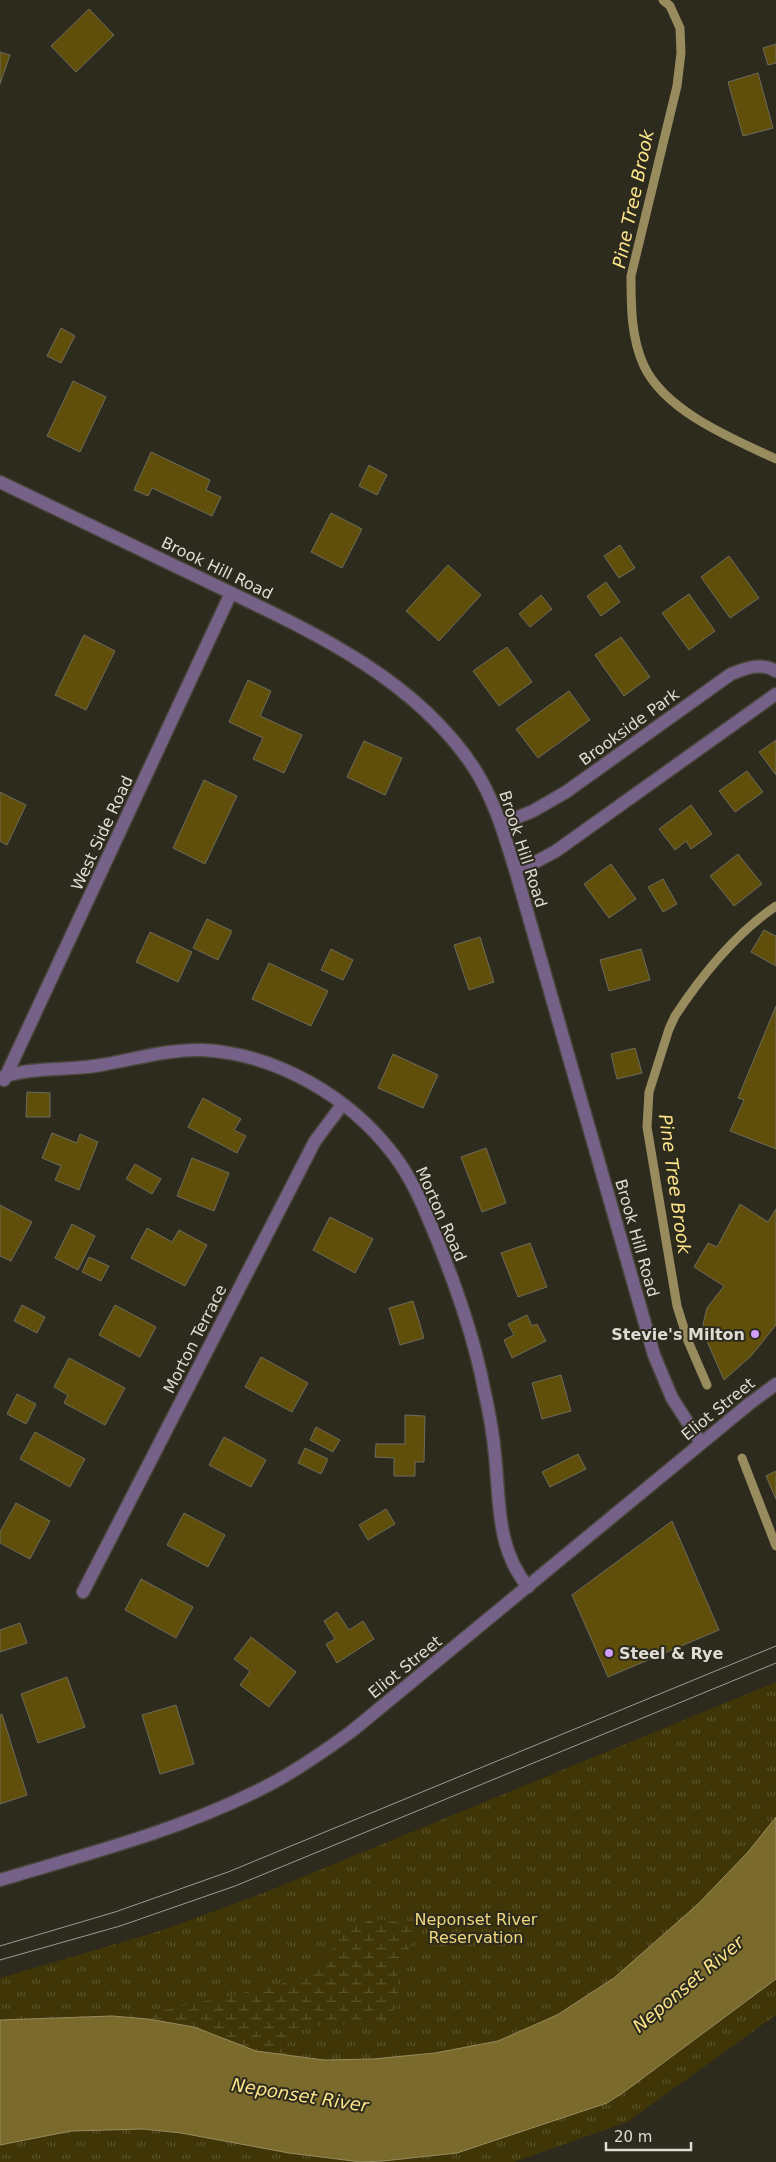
<svg xmlns="http://www.w3.org/2000/svg" width="776" height="2162" font-family="'DejaVu Sans',sans-serif">
<style>
.grass{fill:url(#grass-tufts)}
.wetland{fill:url(#wetland-marsh)}
.water{fill:#7a6a2c;stroke:#988c5e}
.lines{fill:none;stroke-linecap:round;stroke-linejoin:round}
.stream{stroke:#988c5e;stroke-width:9}
.building{fill:#5f4f0a;stroke:#6e6b5e}
.minor-casing{stroke:#49463b;stroke-width:15}
.minor{stroke:#766189;stroke-width:12}
.tram{stroke:#9d9b91;stroke-width:1}
.poi-dot{fill:#d19dfe;stroke:#2d2a1e;stroke-width:2}
.labels{text-anchor:middle;dominant-baseline:central;stroke-width:4;stroke-linejoin:round;paint-order:stroke}
.street-label{font-size:16px;fill:#dedcd4;stroke:#2d2a1e}
.poi-label{font-size:16px;font-weight:bold;fill:#dedcd4;stroke:#2d2a1e;text-anchor:end}
.park-label{font-size:16px;fill:#efd77d;stroke:#2d2a1e}
.water-label{font-size:18px;font-style:italic;fill:#fce489;stroke:#2d2a1e}
</style>
<defs>
<pattern id="grass-tufts" width="24" height="20" patternUnits="userSpaceOnUse" patternTransform="scale(1.25)"><rect width="24" height="20" fill="#403506"/><path d="M3 7l-1-3M5 7V3M7 7l1-3M15 17l-1-3M17 17v-4M19 17l1-3" fill="none" stroke="#5b5229"/></pattern>
<pattern id="wetland-marsh" width="20" height="14" patternUnits="userSpaceOnUse" patternTransform="scale(1.25)"><rect width="20" height="14" fill="#403506"/><path d="M1 5h8M5 5V1M11 12h8M15 12V8" fill="none" stroke="#5b5229"/></pattern>
</defs>
<rect width="100%" height="100%" fill="#2d2a1e"/>
<g class="grass">
<path d="M776,1682V1817L748,1852L698,1904L614,1978L557,2015L526,2029L498,2041L435,2053L374,2059L324,2060L256,2051L194,2027L148,2019L112,2016L0,2020V1978L160,1931L266,1892Z"/>
<path d="M776,1979V2015L627,2122L514,2162H0V2145L71,2131L143,2129L181,2133L289,2153L360,2162L383,2161L457,2153L624,2092Z"/>
</g>
<path class="wetland" d="M372,1919C386,1920 421,1921 412,1943C408,1952 399,1960 398,1971C396,1981 399,1993 400,2002C396,2007 392,2014 387,2017C362,2032 317,2018 295,2032C292,2034 289,2038 287,2041L289,2052L298,2057L256,2051L194,2027L148,2019L112,2016L156,2012L279,1985L299,1977L329,1953L343,1934Z"/>
<path class="water" d="M776,1817V1979L624,2092L607,2103L457,2153L383,2161L361,2162L289,2153L181,2133L143,2129L71,2131L0,2145V2020L112,2016L148,2019L194,2027L256,2051L324,2060L373,2059L435,2053L498,2041L557,2015L614,1978L698,1904L748,1852Z"/>
<g class="lines">
<g class="stream">
<path d="M663,0L670,6L680,28L681,53L677,86L631,276C631,306 631,338 644,366C666,412 733,439 776,459"/>
<path d="M707,1385L688,1341L677,1306L647,1127L649,1092L669,1029L675,1016C702,975 735,934 776,906"/>
<path d="M742,1458L776,1546"/>
</g>
</g>
<g class="building">
<path d="M89,9L114,35L76,72L51,46Z"/>
<path d="M776,44V63L768,65L763,48Z"/>
<path d="M0,52L10,55L0,84Z"/>
<path d="M758,73L773,128L743,136L728,82Z"/>
<path d="M61,328L75,336L61,363L47,356Z"/>
<path d="M73,381L106,397L80,452L47,436Z"/>
<path d="M151,452L210,480L206,490L221,497L212,516L152,488L148,496L134,490Z"/>
<path d="M369,465L387,475L377,495L359,486Z"/>
<path d="M331,513L362,529L342,568L311,552Z"/>
<path d="M620,545L635,568L619,578L604,556Z"/>
<path d="M729,556L759,598L730,618L701,577Z"/>
<path d="M448,565L481,595L439,641L406,611Z"/>
<path d="M606,582L620,602L601,616L587,596Z"/>
<path d="M689,594L715,631L689,650L662,613Z"/>
<path d="M541,595L552,609L530,627L519,614Z"/>
<path d="M84,635L115,651L86,710L55,695Z"/>
<path d="M621,637L650,677L624,696L595,655Z"/>
<path d="M507,647L532,682L499,706L473,671Z"/>
<path d="M248,680L271,691L260,716L302,735L284,773L253,759L263,738L229,722Z"/>
<path d="M569,691L590,720L538,758L516,729Z"/>
<path d="M776,740V775L759,752Z"/>
<path d="M364,741L402,758L385,795L347,777Z"/>
<path d="M747,771L763,792L735,812L719,791Z"/>
<path d="M204,780L237,796L205,864L173,848Z"/>
<path d="M0,792L26,805L7,845L0,841Z"/>
<path d="M691,805L712,834L691,849L686,841L675,850L659,829Z"/>
<path d="M738,854L762,884L734,906L710,876Z"/>
<path d="M611,864L636,899L609,918L584,884Z"/>
<path d="M663,879L677,904L663,912L648,887Z"/>
<path d="M207,919L232,931L218,960L193,948Z"/>
<path d="M764,930L776,936V966L751,952Z"/>
<path d="M150,932L192,952L178,982L136,962Z"/>
<path d="M480,937L494,982L469,990L454,945Z"/>
<path d="M331,949L353,960L343,980L321,970Z"/>
<path d="M641,949L650,980L609,991L600,960Z"/>
<path d="M269,963L328,991L311,1026L252,999Z"/>
<path d="M776,1006V1149L730,1131L744,1100L738,1098Z"/>
<path d="M635,1048L642,1073L617,1079L611,1054Z"/>
<path d="M393,1054L438,1075L423,1108L378,1088Z"/>
<path d="M27,1092L50,1093V1117H26Z"/>
<path d="M203,1098L241,1119L234,1130L246,1136L237,1153L188,1127Z"/>
<path d="M52,1133L77,1143L80,1134L98,1142L79,1190L55,1180L61,1166L42,1158Z"/>
<path d="M486,1148L506,1203L482,1212L461,1157Z"/>
<path d="M192,1158L229,1173L214,1211L177,1196Z"/>
<path d="M135,1164L161,1179L152,1194L126,1179Z"/>
<path d="M740,1204L768,1222L776,1209V1325L751,1356L724,1380L706,1339L703,1324L707,1308L724,1286L694,1267L708,1243L717,1247Z"/>
<path d="M0,1205L32,1222L11,1261L0,1256Z"/>
<path d="M330,1217L373,1239L355,1273L313,1250Z"/>
<path d="M72,1224L95,1236L78,1270L55,1258Z"/>
<path d="M147,1228L172,1242L179,1230L207,1245L185,1286L131,1258Z"/>
<path d="M530,1243L547,1287L518,1297L501,1253Z"/>
<path d="M89,1257L109,1266L101,1281L82,1272Z"/>
<path d="M413,1301L424,1338L400,1345L389,1308Z"/>
<path d="M22,1305L45,1317L37,1333L14,1321Z"/>
<path d="M115,1305L156,1327L140,1357L99,1335Z"/>
<path d="M527,1315L532,1326L537,1324L546,1341L512,1358L504,1340L514,1335L508,1324Z"/>
<path d="M261,1357L308,1383L292,1412L245,1387Z"/>
<path d="M69,1358L125,1388L105,1425L64,1403L68,1395L54,1387Z"/>
<path d="M561,1375L571,1411L542,1419L532,1383Z"/>
<path d="M17,1394L36,1404L26,1424L7,1414Z"/>
<path d="M405,1415L425,1416L424,1462H415V1476H394V1458L375,1457L376,1444H405Z"/>
<path d="M316,1427L340,1440L333,1452L310,1440Z"/>
<path d="M35,1432L85,1459L70,1487L20,1459Z"/>
<path d="M224,1437L266,1460L251,1487L209,1465Z"/>
<path d="M305,1448L328,1459L321,1474L298,1463Z"/>
<path d="M578,1454L586,1469L550,1487L542,1472Z"/>
<path d="M776,1471V1499L766,1476Z"/>
<path d="M16,1503L50,1521L30,1559L0,1543V1532Z"/>
<path d="M386,1509L395,1524L368,1540L359,1525Z"/>
<path d="M184,1513L225,1535L208,1567L167,1545Z"/>
<path d="M672,1521L719,1630L608,1677L572,1595Z"/>
<path d="M141,1579L193,1607L176,1638L125,1610Z"/>
<path d="M337,1612L349,1630L363,1621L374,1639L337,1663L326,1644L335,1639L324,1621Z"/>
<path d="M20,1623L27,1643L0,1652V1630Z"/>
<path d="M251,1637L296,1672L269,1707L240,1685L250,1671L234,1659Z"/>
<path d="M67,1677L85,1727L38,1743L21,1694Z"/>
<path d="M176,1705L194,1764L160,1774L142,1715Z"/>
<path d="M2,1714L27,1795L0,1804V1715Z"/>
</g>
<g class="lines">
<g class="minor-casing">
<g id="minor">
<path d="M0,482C66,514 132,545 198,577C297,625 411,672 474,768C494,799 504,834 515,869L654,1355L672,1398L701,1443"/>
<path d="M501,824L533,811L566,792L731,674C746,668 761,662 776,671"/>
<path d="M515,869L530,865L556,851L776,694"/>
<path d="M0,1078C31,1066 69,1071 101,1065C136,1059 168,1049 203,1050C276,1054 349,1096 393,1154C412,1178 424,1208 436,1237C456,1286 474,1337 484,1389C489,1411 493,1433 495,1455C500,1502 496,1548 528,1587"/>
<path d="M4,1080L231,593"/>
<path d="M83,1592L315,1141L342,1105"/>
<path d="M0,1880C87,1854 177,1831 259,1790C292,1774 322,1753 352,1731L749,1404L776,1384"/>
</g>
</g>
<use href="#minor" class="minor"/>
<g class="tram">
<path d="M0,1946L115,1912L228,1872L776,1646"/>
<path d="M0,1960L120,1926L235,1886L776,1663"/>
</g>
</g>
<g class="poi-dot">
<circle cx="755" cy="1334" r="5"/>
<circle cx="609" cy="1653" r="5"/>
</g>
<g class="labels">
<g class="street-label">
<text transform="translate(217 568) rotate(26)">Brook Hill Road</text>
<text transform="translate(629 727) rotate(-36)">Brookside Park</text>
<text transform="translate(102 833) rotate(-65)">West Side Road</text>
<text transform="translate(523 849) rotate(72)">Brook Hill Road</text>
<text transform="translate(441 1214) rotate(66)">Morton Road</text>
<text transform="translate(637 1238) rotate(74)">Brook Hill Road</text>
<text transform="translate(195 1339) rotate(-63)">Morton Terrace</text>
<text transform="translate(718 1409) rotate(-39)">Eliot Street</text>
<text transform="translate(405 1667) rotate(-39)">Eliot Street</text>
</g>
<g class="poi-label">
<text x="745" y="1334">Stevie's Milton</text>
<text x="619" y="1653" text-anchor="start">Steel &amp; Rye</text>
</g>
<g class="park-label">
<text x="476" y="1919">Neponset River<tspan x="476" dy="18">Reservation</tspan></text>
</g>
<g class="water-label">
<text transform="translate(633 199) rotate(-78)">Pine Tree Brook</text>
<text transform="translate(675 1184) rotate(82)">Pine Tree Brook</text>
<text transform="translate(688 1984) rotate(-40)">Neponset River</text>
<text transform="translate(300 2095) rotate(9)">Neponset River</text>
</g>
</g>
<path d="M606 2142v8h85v-8" fill="none" stroke="#dedcd4" stroke-width="2.5"/>
<text x="614" y="2142" font-size="15" fill="#dedcd4" stroke="#2d2a1e" stroke-width="4" paint-order="stroke">20 m</text>
</svg>
